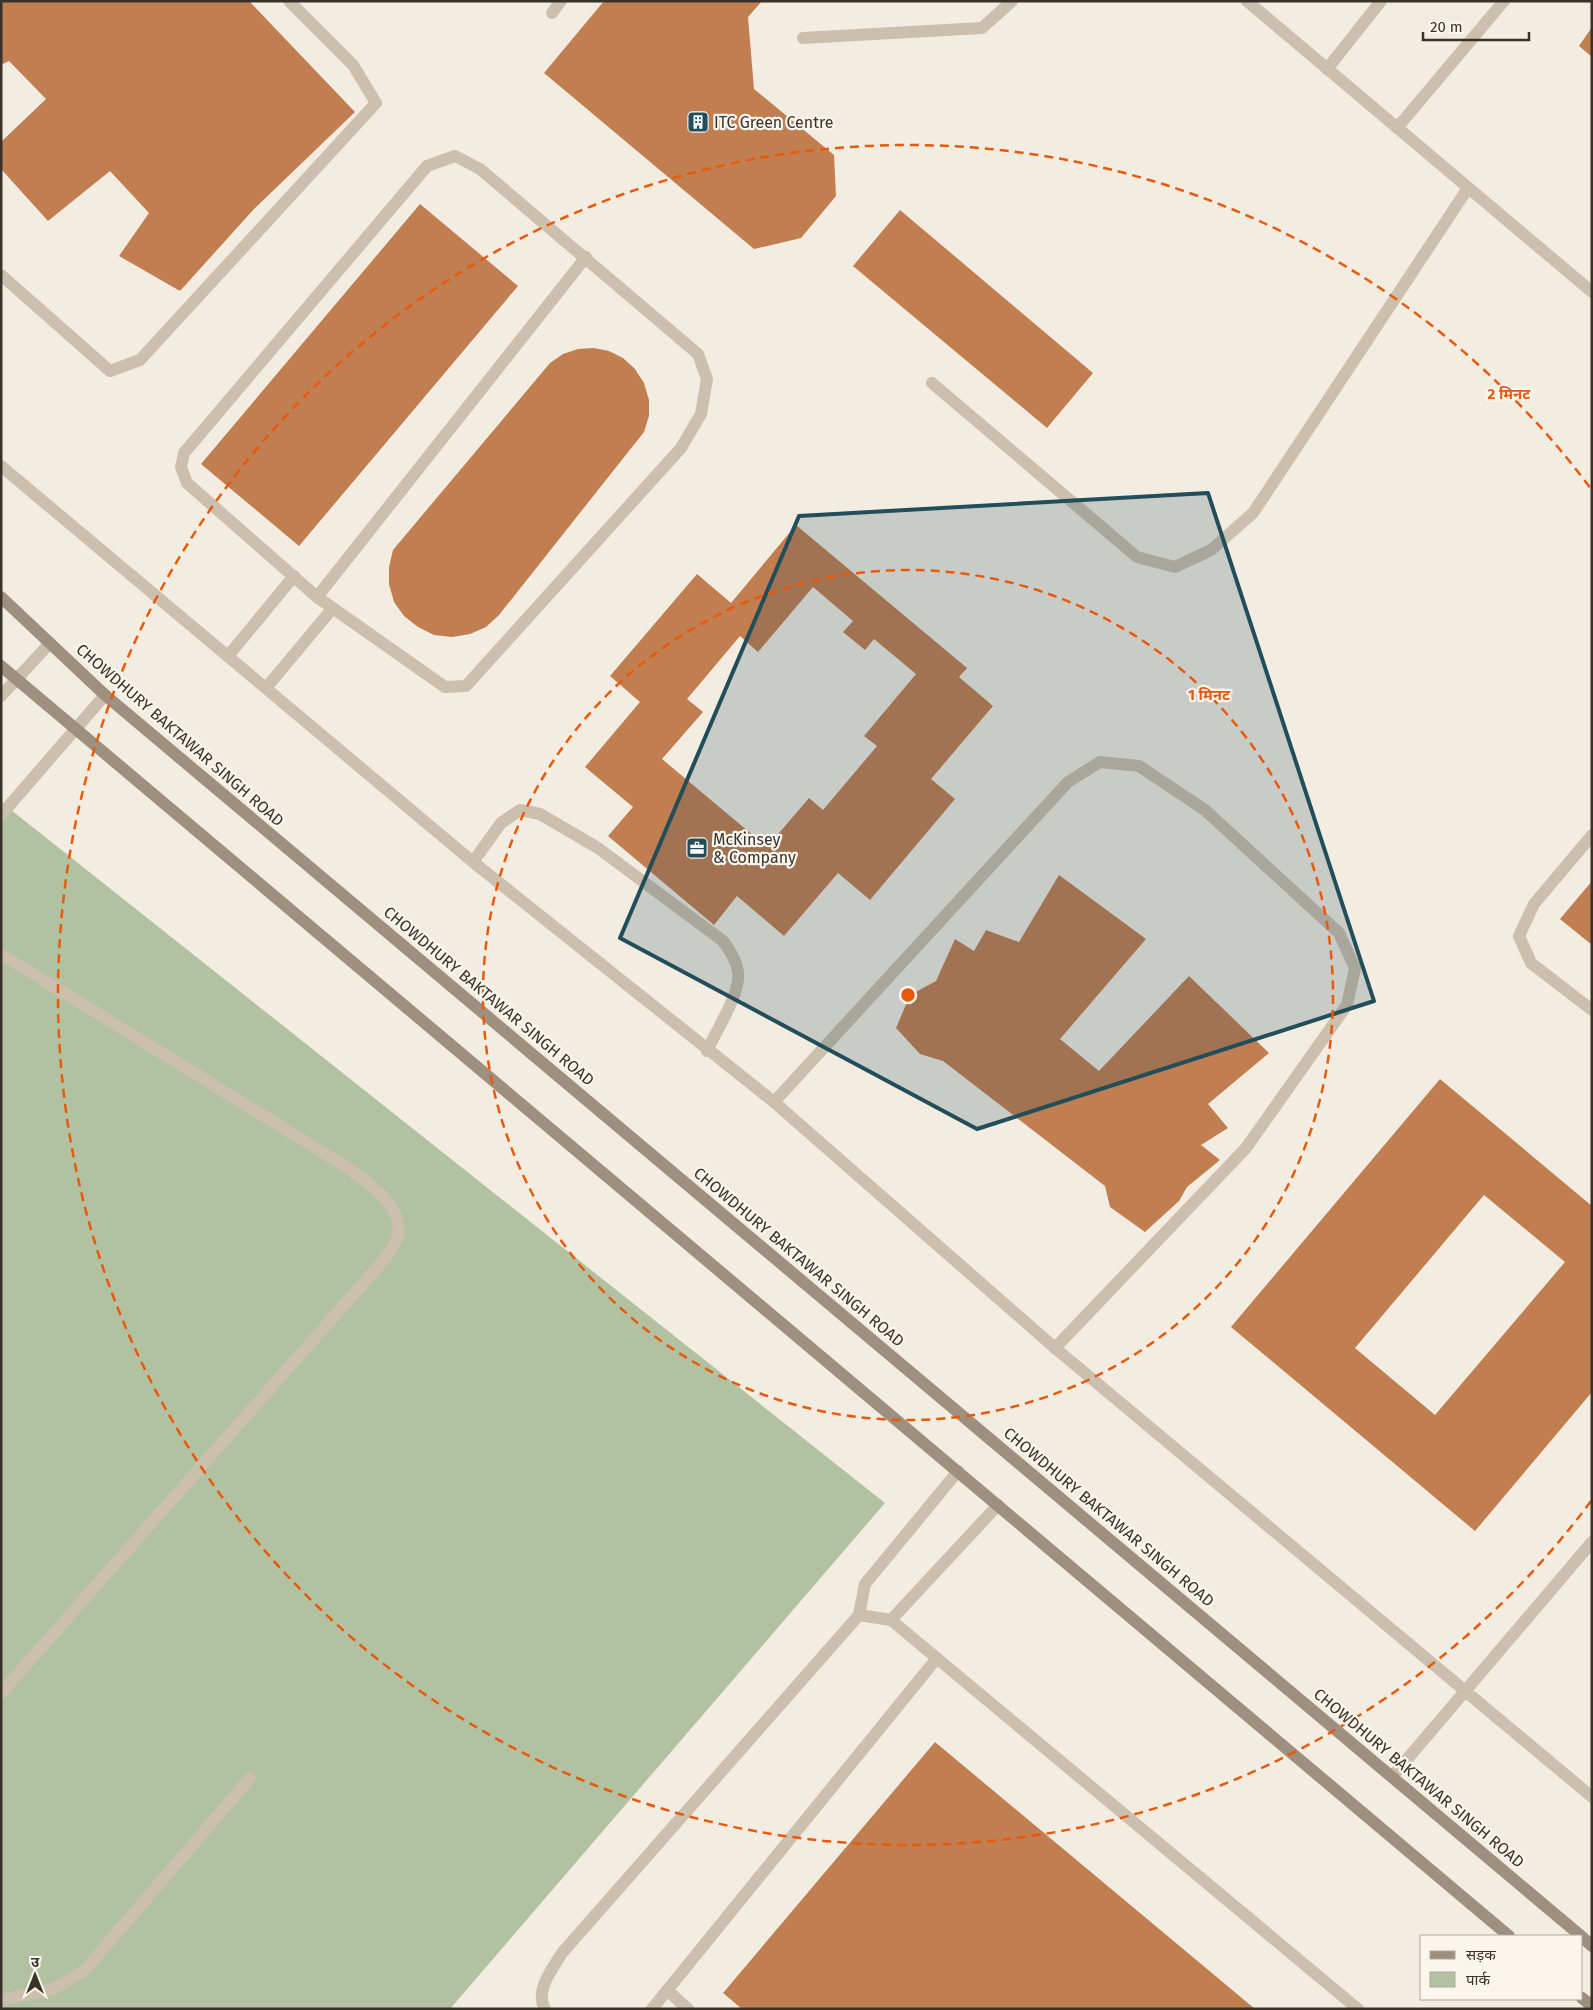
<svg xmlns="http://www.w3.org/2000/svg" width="1593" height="2010" font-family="'Fira Sans','Noto Sans Devanagari',sans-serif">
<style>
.park{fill:#b2c2a1}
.building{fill:#c17e50;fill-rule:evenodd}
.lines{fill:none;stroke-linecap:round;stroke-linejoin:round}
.lane{stroke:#cbbfad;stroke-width:12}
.street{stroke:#cbbfad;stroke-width:12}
.secondary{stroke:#9f8f7e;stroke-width:12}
.marked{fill:#224d5a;fill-opacity:0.2;stroke:#224d5a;stroke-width:4;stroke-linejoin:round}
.ring{fill:none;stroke:#e8590c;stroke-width:2.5;stroke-dasharray:9 6}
.labels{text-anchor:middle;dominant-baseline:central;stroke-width:4.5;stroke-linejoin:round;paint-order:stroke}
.poi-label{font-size:16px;fill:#39322b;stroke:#faf6ee;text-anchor:start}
.street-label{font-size:16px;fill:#39322b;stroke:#faf6ee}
.centre{fill:#e8590c;stroke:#faf6ee;stroke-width:2.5}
.ring-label{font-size:15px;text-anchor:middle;font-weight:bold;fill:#e8590c;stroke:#faf6ee;stroke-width:4.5;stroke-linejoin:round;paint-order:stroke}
</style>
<rect width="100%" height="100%" fill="#f3ede1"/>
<path class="park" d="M1,802L885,1503L450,2009H1Z"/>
<g class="building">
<path d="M1,1H249L355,112L254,209L180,291L119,256L149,213L110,171L48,221L1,169V142L46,99L9,61L1,65Z"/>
<path d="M604,1H762L748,17L754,89L834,155L836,196L801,238L754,249L544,73Z"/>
<path d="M1592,27V57L1579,46Z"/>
<path d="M420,204L518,286L299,546L201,464Z"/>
<path d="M900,210L1093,373L1047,428L853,266Z"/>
<path d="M594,348L609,351L623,358L635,369L644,383L649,400V416L644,432L499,615L486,627L470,634L452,637L434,635L418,627L404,616L394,602L389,584V567L393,550L550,363L563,354L578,349Z"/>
<path d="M796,525L967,668L959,677L993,706L931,779L955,799L870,900L838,873L784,936L737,896L714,925L608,836L633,807L585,767L640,702L610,676L697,574L731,603ZM813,587L853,621L843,632L865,650L874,639L916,674L864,736L877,746L823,810L809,798L767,847L662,759L703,712L687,699L740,636L758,652Z"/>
<path d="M1059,875L1146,939L1060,1039L1099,1071L1189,976L1269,1053L1208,1104L1228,1128L1201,1145L1220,1160L1187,1187L1179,1201L1145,1232L1110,1207L1105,1186L943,1061L920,1054L896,1028L910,995L936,981L955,939L974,951L986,930L1019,942Z"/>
<path d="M1592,881V945L1560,919Z"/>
<path d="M1440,1079L1592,1206V1392L1475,1531L1231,1327ZM1484,1195L1565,1262L1435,1415L1355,1348Z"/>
<path d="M935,1742L1255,2009H742L723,1993Z"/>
</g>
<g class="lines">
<g class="lane">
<path d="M552,13L561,1"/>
<path d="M803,38L982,28L1012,1"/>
<path d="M1327,69L1381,1"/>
<path d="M1397,128L1504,1"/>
<path d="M455,156L480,169L698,354L707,379L701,414L681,448L466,686L445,687L317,597L187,483L181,467L184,453L427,166Z"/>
<path d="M1,275L110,371L140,360L376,103L353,65L289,1"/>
<path d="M932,383L1137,557L1175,567L1211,550L1253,513L1468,188"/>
<path d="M317,597L586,257"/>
<path d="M228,656L294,576"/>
<path d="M266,688L332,609"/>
<path d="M1,696L50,643"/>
<path d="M1,815L105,695"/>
<path d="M1592,835L1534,904L1519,936L1531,963L1592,1010"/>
<path d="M473,862L501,823L520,810L540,814L598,848L723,941C730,951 736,959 738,972C741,993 716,1031 707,1051"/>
<path d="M1,954L345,1166C368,1183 406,1206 397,1239C395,1247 387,1255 382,1262L1,1693"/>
<path d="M774,1102L1068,782L1100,762L1139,766L1205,810L1339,933L1355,968L1347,1005L1246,1148L1055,1348"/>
<path d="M958,1471L865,1584L859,1615L891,1620L1358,2009"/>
<path d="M891,1620L998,1505"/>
<path d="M667,1990L688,2009"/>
<path d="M1,2000L53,1989L84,1971L250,1778"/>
<path d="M545,2009C534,1991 553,1968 562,1953L859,1615"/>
<path d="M652,2009L937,1658"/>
</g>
<g class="street">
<path d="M1247,1L1592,292"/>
<path d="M1,466L473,862L774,1102L1055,1348L1592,1797"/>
<path d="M1392,1777L1592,1542"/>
</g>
<g class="secondary">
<path d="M1,597L105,695L1581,1936"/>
<path d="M1,666L1509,1936"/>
<path d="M1582,1937L1592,1946"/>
<path d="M1582,1998L1592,2006"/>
</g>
</g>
<path class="marked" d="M1208,493L1374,1001L977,1129L620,938L799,516Z"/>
<g class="ring">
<circle cx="908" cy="995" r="425"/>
<path d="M1591 1501A850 850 0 1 1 1591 489"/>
</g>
<defs>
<g id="building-square" transform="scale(1.125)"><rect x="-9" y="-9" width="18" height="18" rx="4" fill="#224d5a" stroke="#faf6ee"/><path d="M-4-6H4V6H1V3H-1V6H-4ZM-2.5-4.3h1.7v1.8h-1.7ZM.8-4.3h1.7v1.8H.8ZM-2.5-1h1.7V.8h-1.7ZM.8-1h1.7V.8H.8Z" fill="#fff"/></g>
<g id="office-square" transform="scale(1.125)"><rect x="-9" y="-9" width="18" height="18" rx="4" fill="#224d5a" stroke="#faf6ee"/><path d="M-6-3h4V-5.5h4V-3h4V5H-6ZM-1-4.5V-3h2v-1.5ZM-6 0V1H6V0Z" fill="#fff"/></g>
</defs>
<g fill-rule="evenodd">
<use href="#building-square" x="698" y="122"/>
<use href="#office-square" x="697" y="848"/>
</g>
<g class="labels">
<g class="poi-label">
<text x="714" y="122">ITC Green Centre</text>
<text x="713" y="839">McKinsey<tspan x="713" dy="18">&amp; Company</tspan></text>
</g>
<g class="street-label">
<text transform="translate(180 735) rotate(41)">CHOWDHURY BAKTAWAR SINGH ROAD</text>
<text transform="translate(489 996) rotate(40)">CHOWDHURY BAKTAWAR SINGH ROAD</text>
<text transform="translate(799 1257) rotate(40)">CHOWDHURY BAKTAWAR SINGH ROAD</text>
<text transform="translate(1109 1517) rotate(40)">CHOWDHURY BAKTAWAR SINGH ROAD</text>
<text transform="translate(1419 1778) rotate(40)">CHOWDHURY BAKTAWAR SINGH ROAD</text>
</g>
</g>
<circle cx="908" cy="995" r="8" class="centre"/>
<g class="ring-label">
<text x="1509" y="399">2 मिनट</text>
<text x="1209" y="700">1 मिनट</text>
</g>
<rect width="1593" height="2010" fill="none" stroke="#39322b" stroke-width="5"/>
<rect x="1420" y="1935" width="162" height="65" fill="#faf6ee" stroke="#ada8a0"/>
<rect x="1430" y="1951" width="25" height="8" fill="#9f8f7e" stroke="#ada8a0"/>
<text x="1466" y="1960" font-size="15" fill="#39322b">सड़क</text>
<rect x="1430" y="1972" width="25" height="15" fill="#b2c2a1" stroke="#ada8a0"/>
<text x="1466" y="1985" font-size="15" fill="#39322b">पार्क</text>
<g transform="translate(35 1975)" stroke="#faf6ee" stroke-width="4" paint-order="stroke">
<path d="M0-4L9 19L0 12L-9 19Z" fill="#39322b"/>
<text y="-8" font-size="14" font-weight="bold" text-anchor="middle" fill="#39322b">उ</text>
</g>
<path d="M1423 32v8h106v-8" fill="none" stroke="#39322b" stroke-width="2.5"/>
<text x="1430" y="32" font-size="15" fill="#39322b" stroke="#faf6ee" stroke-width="4" paint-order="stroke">20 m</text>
</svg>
